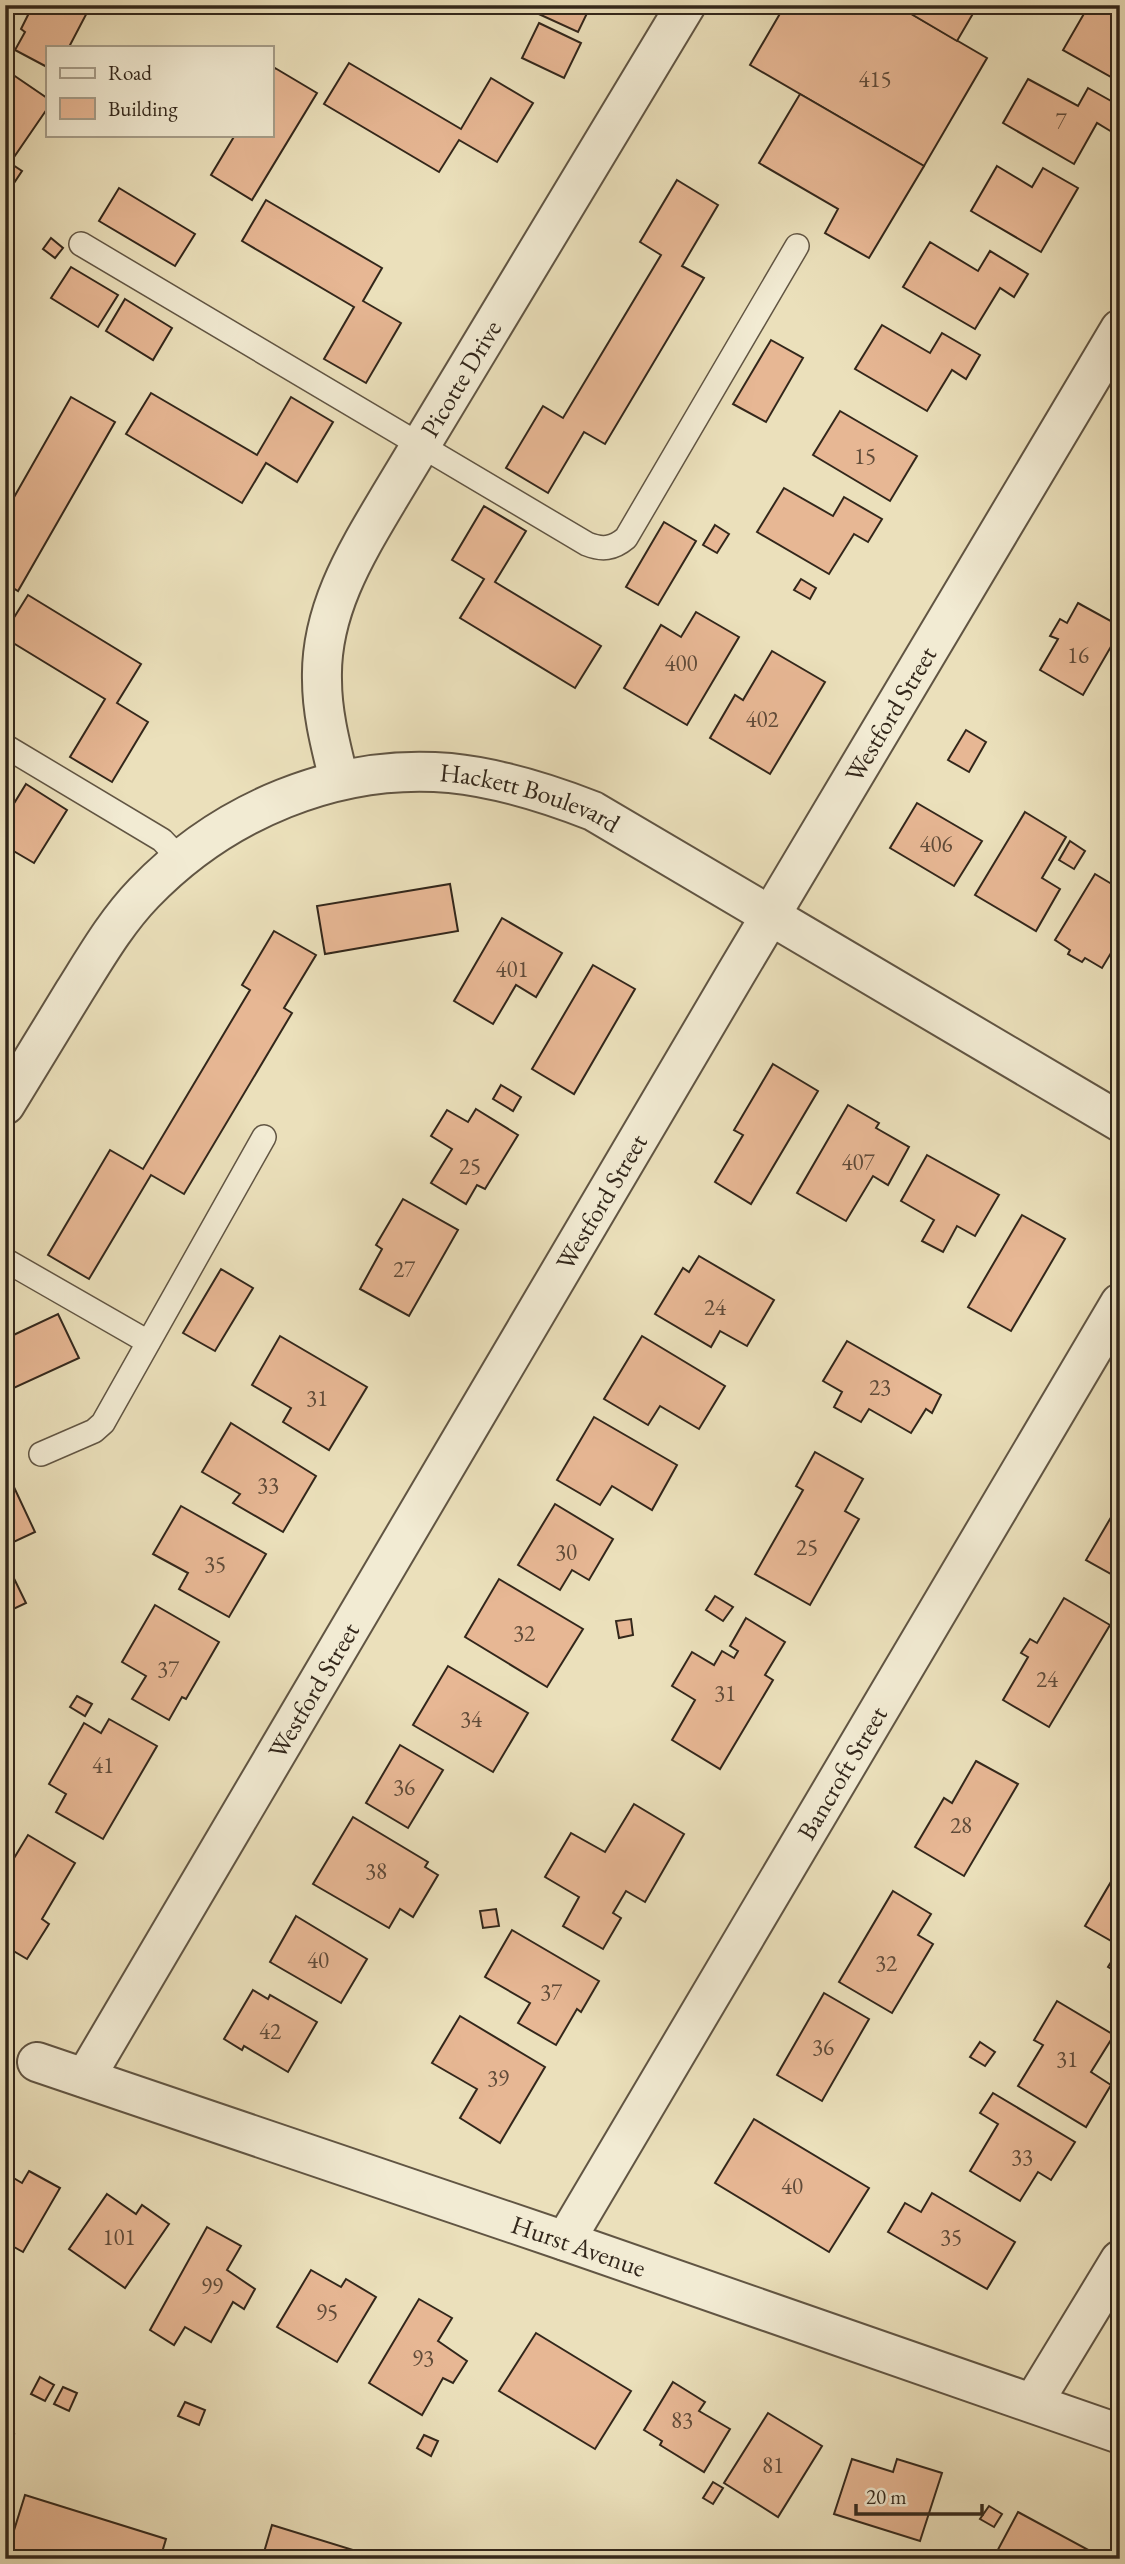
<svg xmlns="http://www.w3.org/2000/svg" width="1125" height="2564" font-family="'EB Garamond',serif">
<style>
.building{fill:#e7b794;stroke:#33271b;stroke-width:2}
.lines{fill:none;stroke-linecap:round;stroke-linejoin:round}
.lane-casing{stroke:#615543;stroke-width:26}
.street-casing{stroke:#615543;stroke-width:42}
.lane{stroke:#f2ebd3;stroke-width:23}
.street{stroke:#f2ebd3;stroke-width:38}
.labels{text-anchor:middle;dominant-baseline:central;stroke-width:6;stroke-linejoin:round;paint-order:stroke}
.number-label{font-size:23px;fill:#604b39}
.street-label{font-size:26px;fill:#33271b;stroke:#f2ebd3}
</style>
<rect width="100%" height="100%" fill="#ebe0bb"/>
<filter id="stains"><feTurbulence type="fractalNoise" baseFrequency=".00286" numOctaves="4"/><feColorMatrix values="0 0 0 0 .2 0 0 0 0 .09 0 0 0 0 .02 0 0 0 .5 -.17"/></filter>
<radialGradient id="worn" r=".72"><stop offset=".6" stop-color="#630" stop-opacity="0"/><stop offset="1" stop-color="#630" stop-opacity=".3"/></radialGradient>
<g class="building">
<path d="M33,5H91L69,47H47V67L15,50L25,32L21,29Z"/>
<path d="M519,5H591L578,32Z"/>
<path d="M785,5H896L987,58L924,166L750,65Z"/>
<path d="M896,5H978L957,41Z"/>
<path d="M1089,5H1120V82L1063,50Z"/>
<path d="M539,23L581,43L564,78L522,58Z"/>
<path d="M349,63L461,129L491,78L533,103L497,162L459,140L439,172L324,104Z"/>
<path d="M275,68L317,93L252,200L211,175L235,135H271V74Z"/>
<path d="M6,70L47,98V109L10,163L22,171L10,189L5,185Z"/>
<path d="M1028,79L1078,106L1088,88L1120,106V119L1112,132L1097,123L1074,164L1003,123Z"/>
<path d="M800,94L924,166L869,258L825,233L838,209L759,163Z"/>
<path d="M997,166L1032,187L1043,168L1078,188L1041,252L971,211Z"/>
<path d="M677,180L718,205L682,266L704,278L605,444L584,432L548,493L506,468L543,406L563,418L661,255L640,242Z"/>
<path d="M119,188L195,234L175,266L99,221Z"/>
<path d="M266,200L382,268L363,301L401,323L366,383L324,359L354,307L242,241Z"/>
<path d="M51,238L63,248L55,258L43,249Z"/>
<path d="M930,242L978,271L990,251L1028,274L1014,297L1000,288L975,329L903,287Z"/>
<path d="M71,267L118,295L98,327L51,298Z"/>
<path d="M125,299L172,328L153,360L106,331Z"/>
<path d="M882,325L930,353L942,333L980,355L966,379L952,370L927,411L855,369Z"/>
<path d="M771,340L803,358L766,422L733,404Z"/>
<path d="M151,393L257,455L291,397L333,422L297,482L266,463L242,503L126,434Z"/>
<path d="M71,397L115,422L18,591L5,583V513Z"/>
<path d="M840,411L917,456L890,501L813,455Z"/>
<path d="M784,488L833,516L844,497L882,519L868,542L854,534L829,574L757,532Z"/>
<path d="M484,506L526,531L495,582L601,646L575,688L460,618L484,579L452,560Z"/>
<path d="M664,522L696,541L658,605L626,587Z"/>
<path d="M715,525L729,534L717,553L703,545Z"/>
<path d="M801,579L816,588L810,599L794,590Z"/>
<path d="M28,595L141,664L117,703L148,722L112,782L70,757L105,699L5,638V632Z"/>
<path d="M1078,603L1120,626V631L1083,695L1040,670L1058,639L1050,636L1060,619L1067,623Z"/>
<path d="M696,612L739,637L687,725L624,688L661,625L681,637Z"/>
<path d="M772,651L825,682L770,774L710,738L735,695L743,700Z"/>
<path d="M966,730L986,742L969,772L948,760Z"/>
<path d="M26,784L67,810L34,863L5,846V818Z"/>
<path d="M917,803L982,841L954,886L890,848Z"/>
<path d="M1025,812L1066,837L1042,878L1060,889L1036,931L975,895Z"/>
<path d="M1070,841L1085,851L1074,869L1059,860Z"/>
<path d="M1095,874L1120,889V938L1102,968L1085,958L1082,962L1068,954L1070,950L1055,940Z"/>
<path d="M450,884L458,931L325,954L317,906Z"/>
<path d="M502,918L562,953L536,997L516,985L493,1024L454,1001Z"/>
<path d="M274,931L316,955L284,1008L292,1013L184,1194L151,1175L89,1279L48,1255L110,1150L143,1169L250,990L242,985Z"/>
<path d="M593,965L635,989L574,1094L532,1069Z"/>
<path d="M773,1064L818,1091L751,1204L715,1182L743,1135L734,1130Z"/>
<path d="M501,1085L521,1097L513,1111L493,1099Z"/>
<path d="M848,1105L879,1123L876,1128L909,1147L888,1185L873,1176L846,1221L797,1193Z"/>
<path d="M476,1109L518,1135L485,1189L477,1185L466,1204L431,1183L452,1149L431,1136L447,1110L468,1122Z"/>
<path d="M927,1155L999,1195L975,1236L957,1226L943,1252L922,1241L934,1220L901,1201Z"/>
<path d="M403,1199L458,1230L409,1316L360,1289L382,1249L376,1245Z"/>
<path d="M1022,1215L1065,1239L1011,1331L968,1307Z"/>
<path d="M699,1256L774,1300L747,1346L720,1331L711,1347L655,1314L683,1268L689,1272Z"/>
<path d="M221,1269L253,1288L215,1351L183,1333Z"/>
<path d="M58,1314L79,1358L5,1392V1339Z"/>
<path d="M280,1336L367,1387L329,1450L283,1422L291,1408L252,1385Z"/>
<path d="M642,1336L725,1386L699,1429L660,1406L648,1425L604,1399Z"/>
<path d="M847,1341L941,1395L932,1413L926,1409L911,1433L869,1409L861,1422L834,1407L842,1392L823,1381Z"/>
<path d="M594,1417L677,1465L652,1510L612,1486L600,1505L557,1480Z"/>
<path d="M231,1423L316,1476L283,1532L233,1503L240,1494L202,1472Z"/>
<path d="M815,1452L863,1479L845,1511L859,1519L810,1605L755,1574L803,1490L796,1486Z"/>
<path d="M5,1468L35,1532L5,1546Z"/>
<path d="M1120,1502V1579L1086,1560Z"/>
<path d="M555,1504L613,1539L589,1580L572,1570L560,1590L518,1565Z"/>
<path d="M181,1506L266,1554L229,1617L179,1589L188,1573L153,1554Z"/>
<path d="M5,1560L26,1603L5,1613Z"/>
<path d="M499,1579L583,1629L547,1687L465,1637Z"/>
<path d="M715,1596L733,1607L723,1621L706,1610Z"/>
<path d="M1064,1598L1110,1625L1049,1727L1003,1700L1028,1657L1021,1653L1030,1639L1037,1643Z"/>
<path d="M155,1605L219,1642L186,1699L182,1697L169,1720L132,1699L146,1676L122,1662Z"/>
<path d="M746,1618L785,1642L765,1675L773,1680L720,1769L672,1740L695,1700L672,1686L692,1652L714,1665L722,1651L734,1658L738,1651L730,1646Z"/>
<path d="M631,1619L633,1635L619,1638L616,1621Z"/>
<path d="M448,1666L528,1713L493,1772L413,1725Z"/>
<path d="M77,1696L92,1704L85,1716L70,1707Z"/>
<path d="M109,1719L157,1746L103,1839L56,1812L66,1794L49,1784L84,1723L101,1733Z"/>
<path d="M400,1745L443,1770L408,1828L366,1803Z"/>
<path d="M976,1761L1018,1784L964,1876L915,1847L944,1798L952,1803Z"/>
<path d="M634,1804L684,1834L645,1902L626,1891L613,1913L621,1918L603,1949L563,1926L579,1897L545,1877L571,1833L605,1852Z"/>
<path d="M353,1817L428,1862L425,1867L438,1875L413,1917L400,1909L389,1928L313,1884Z"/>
<path d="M28,1835L75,1863L42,1919L49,1924L27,1959L5,1946V1873Z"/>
<path d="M1115,1875L1120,1878V1946L1085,1926Z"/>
<path d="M893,1891L931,1914L918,1935L933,1944L892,2013L839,1982Z"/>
<path d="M496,1909L499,1926L483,1928L480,1911Z"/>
<path d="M296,1916L367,1959L341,2003L270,1962Z"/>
<path d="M512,1930L599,1981L581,2012L577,2009L556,2045L518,2023L530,2003L485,1977Z"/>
<path d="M1120,1948V1974L1108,1967Z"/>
<path d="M253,1990L268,1999L270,1995L317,2022L288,2072L244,2046L242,2050L224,2039Z"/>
<path d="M824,1993L869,2019L822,2101L777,2075Z"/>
<path d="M1057,2001L1114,2035L1091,2072L1111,2085L1086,2127L1018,2086L1043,2045L1034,2040Z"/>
<path d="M460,2016L545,2067L500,2143L460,2118L477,2089L432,2063Z"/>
<path d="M980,2042L995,2052L985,2066L970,2057Z"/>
<path d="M993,2093L1075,2142L1051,2180L1038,2172L1020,2201L970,2171L998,2124L980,2113Z"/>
<path d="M754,2119L869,2188L829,2252L715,2183Z"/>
<path d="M29,2171L60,2188L23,2252L5,2242V2173L22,2183Z"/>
<path d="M932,2193L1015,2242L987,2289L888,2232L905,2203L921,2212Z"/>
<path d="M107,2194L136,2214L142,2205L169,2224L125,2288L69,2249Z"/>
<path d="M207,2227L241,2246L227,2270L255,2289L244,2309L233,2302L211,2342L185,2327L174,2345L150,2330Z"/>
<path d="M311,2270L341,2287L346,2279L376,2297L337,2362L277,2327Z"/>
<path d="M419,2299L452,2318L438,2341L467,2361L453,2383L443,2378L422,2415L369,2383Z"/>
<path d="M536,2333L631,2391L595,2449L499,2391Z"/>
<path d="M40,2377L54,2385L45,2401L31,2394Z"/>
<path d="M673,2382L705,2402L699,2411L730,2429L704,2472L660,2445L662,2441L644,2430Z"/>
<path d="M63,2387L77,2393L69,2411L54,2404Z"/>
<path d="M185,2402L205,2410L199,2425L178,2416Z"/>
<path d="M768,2413L822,2446L778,2517L724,2483Z"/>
<path d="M5,2429L14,2434L5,2448Z"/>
<path d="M424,2435L438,2441L431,2456L417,2448Z"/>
<path d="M852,2459L893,2472L897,2459L942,2473L920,2541L834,2514Z"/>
<path d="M713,2482L723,2488L713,2504L703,2498Z"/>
<path d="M25,2495L166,2539L160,2559H14L6,2556Z"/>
<path d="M989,2506L1002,2514L994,2527L980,2519Z"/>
<path d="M1018,2512L1105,2559H993Z"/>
<path d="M272,2525L382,2559H262Z"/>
</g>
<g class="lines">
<g class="lane-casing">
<g id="lane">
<path d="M81,244L587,544C602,550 613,549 626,538L797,246"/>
<path d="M5,746L162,840L180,859"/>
<path d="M5,1260L148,1342"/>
<path d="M41,1454L94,1431L103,1423L264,1137"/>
</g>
</g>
<g class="street-casing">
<g id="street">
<path id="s1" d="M339,780C331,747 322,714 322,680C320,611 356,553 390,496L686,5"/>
<path id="s2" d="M5,1105C28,1067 51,1030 74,992C96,957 116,922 144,893C223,811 336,763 450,773C500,778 547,793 593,811L1120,1122"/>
<path id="s3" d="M37,2062L565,2241L1120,2434"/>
<path id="s4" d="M85,2078L735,975L1120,329"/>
<path id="s5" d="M565,2241L1120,1303"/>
<path d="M1033,2403L1120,2260"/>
</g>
</g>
<use href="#lane" class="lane"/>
<use href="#street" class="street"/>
</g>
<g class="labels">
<g class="number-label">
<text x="875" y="79">415</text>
<text x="1061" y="121">7</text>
<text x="865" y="456">15</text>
<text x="1078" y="655">16</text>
<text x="681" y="663">400</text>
<text x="762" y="719">402</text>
<text x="936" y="844">406</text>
<text x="512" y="969">401</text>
<text x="858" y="1162">407</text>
<text x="470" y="1166">25</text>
<text x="404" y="1269">27</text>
<text x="715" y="1307">24</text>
<text x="880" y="1387">23</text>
<text x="317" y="1398">31</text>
<text x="268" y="1485">33</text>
<text x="807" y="1547">25</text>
<text x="566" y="1552">30</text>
<text x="215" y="1564">35</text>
<text x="524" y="1633">32</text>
<text x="168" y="1669">37</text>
<text x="1047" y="1679">24</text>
<text x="725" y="1693">31</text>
<text x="471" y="1719">34</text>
<text x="103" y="1765">41</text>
<text x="404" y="1787">36</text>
<text x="961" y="1825">28</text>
<text x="376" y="1871">38</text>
<text x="318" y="1960">40</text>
<text x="886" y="1963">32</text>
<text x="551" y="1992">37</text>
<text x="270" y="2031">42</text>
<text x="823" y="2047">36</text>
<text x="1067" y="2059">31</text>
<text x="498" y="2078">39</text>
<text x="1022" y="2157">33</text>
<text x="792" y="2186">40</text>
<text x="119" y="2237">101</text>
<text x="951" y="2237">35</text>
<text x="212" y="2286">99</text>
<text x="327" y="2312">95</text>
<text x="423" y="2358">93</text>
<text x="682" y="2420">83</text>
<text x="773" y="2465">81</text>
</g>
<g class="street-label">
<text stroke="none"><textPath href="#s1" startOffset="438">Picotte Drive</textPath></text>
<text stroke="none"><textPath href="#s4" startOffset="1584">Westford Street</textPath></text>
<text stroke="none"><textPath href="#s2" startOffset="677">Hackett Boulevard</textPath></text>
<text stroke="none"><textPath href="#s4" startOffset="1017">Westford Street</textPath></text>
<text stroke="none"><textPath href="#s4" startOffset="450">Westford Street</textPath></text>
<text stroke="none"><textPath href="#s5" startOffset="544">Bancroft Street</textPath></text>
<text stroke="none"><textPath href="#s3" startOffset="572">Hurst Avenue</textPath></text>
</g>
</g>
<rect width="1125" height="2564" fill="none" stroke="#ebe0bb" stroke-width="28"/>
<rect x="7" y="7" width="1111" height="2550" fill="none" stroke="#33271b" stroke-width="3.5"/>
<rect x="14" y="14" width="1097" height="2536" fill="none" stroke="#33271b" stroke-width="2"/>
<rect x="46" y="46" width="228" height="91" fill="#f2ebd3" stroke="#a69d89" stroke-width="2"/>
<rect x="60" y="68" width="35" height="10" fill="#f2ebd3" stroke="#a69d89" stroke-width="2"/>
<text x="108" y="80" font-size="21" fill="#33271b">Road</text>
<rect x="60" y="98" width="35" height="21" fill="#e7b794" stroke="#a69d89" stroke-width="2"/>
<text x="108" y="116" font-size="21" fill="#33271b">Building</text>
<path d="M856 2504v10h126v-10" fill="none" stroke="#33271b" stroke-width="3.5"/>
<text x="866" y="2504" font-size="21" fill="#33271b" stroke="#f2ebd3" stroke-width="5" paint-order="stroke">20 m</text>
<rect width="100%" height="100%" filter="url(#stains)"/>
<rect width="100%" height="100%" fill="url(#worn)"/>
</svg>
